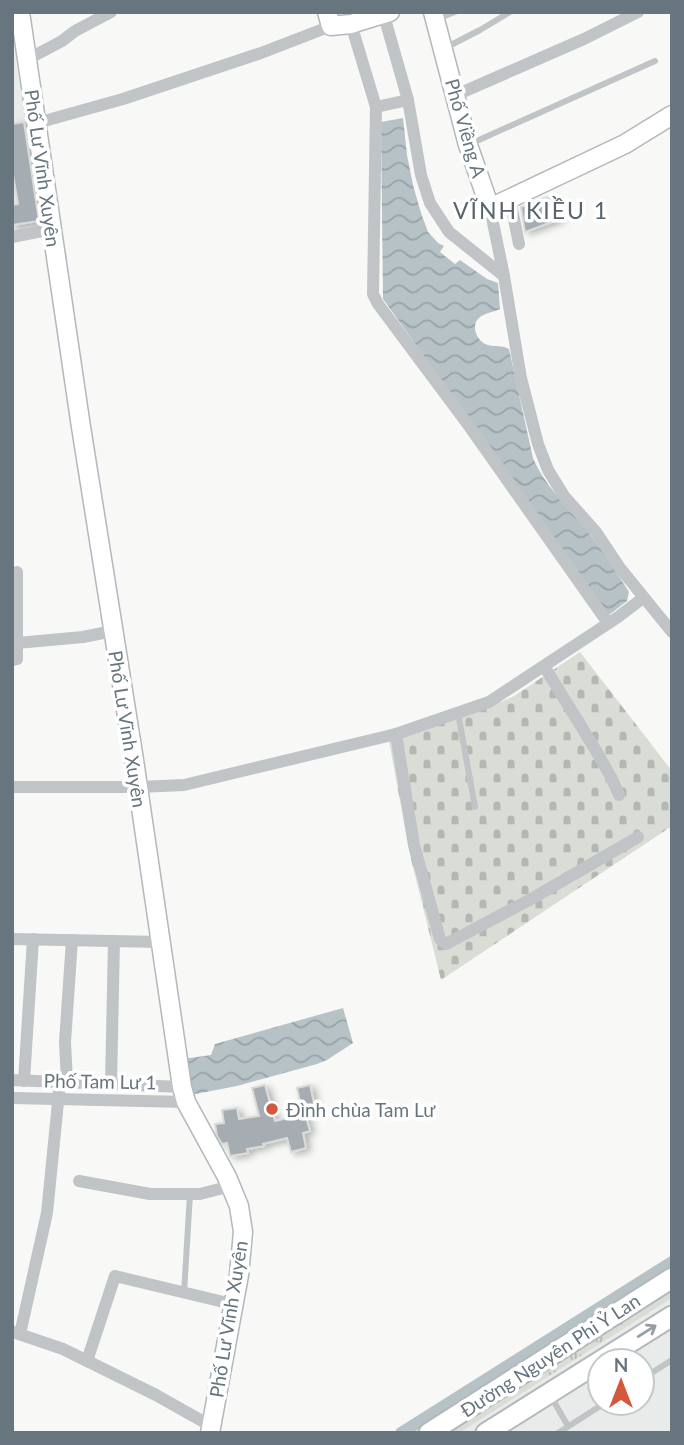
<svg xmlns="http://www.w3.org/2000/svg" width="684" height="1445" font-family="Lato,sans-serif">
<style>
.built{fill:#e9eaea;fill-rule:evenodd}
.grass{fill:url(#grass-tufts)}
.cemetery{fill:url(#cemetery-stones)}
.water{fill:url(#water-waves)}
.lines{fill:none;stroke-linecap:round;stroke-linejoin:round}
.canal{stroke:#b7c2c6;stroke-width:12}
.building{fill:#a5adb3;stroke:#dadad9;stroke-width:2;filter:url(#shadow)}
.secondary-casing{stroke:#b2b8bc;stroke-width:21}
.primary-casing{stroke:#b4b8bb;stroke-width:23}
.lane{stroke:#c0c4c7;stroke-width:6}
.street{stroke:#c0c4c7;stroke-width:12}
.secondary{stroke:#fff;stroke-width:18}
.primary{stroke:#fff;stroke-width:19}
.oneway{stroke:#949ea5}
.poi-dot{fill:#d3593c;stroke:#fff;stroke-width:2.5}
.labels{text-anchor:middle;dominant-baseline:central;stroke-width:7;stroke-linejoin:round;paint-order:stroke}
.street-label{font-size:19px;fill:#66757e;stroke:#fff}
.poi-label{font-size:19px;fill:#66757e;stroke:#fff;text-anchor:start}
.quarter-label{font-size:23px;letter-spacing:2px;fill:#58636a;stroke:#fff}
</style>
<defs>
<pattern id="grass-tufts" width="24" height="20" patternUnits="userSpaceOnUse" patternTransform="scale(1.75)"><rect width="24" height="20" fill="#d9ddd6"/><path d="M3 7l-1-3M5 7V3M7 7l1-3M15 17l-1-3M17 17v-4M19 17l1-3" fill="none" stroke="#b4b8b3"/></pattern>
<pattern id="cemetery-stones" width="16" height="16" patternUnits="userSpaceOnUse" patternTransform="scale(1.75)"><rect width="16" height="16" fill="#d9ddd6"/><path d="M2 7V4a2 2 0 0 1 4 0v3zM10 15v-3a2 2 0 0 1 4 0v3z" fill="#b4b8b3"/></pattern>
<pattern id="water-waves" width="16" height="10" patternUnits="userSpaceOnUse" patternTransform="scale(1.75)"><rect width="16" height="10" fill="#b7c2c6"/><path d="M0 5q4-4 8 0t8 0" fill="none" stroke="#99a2a6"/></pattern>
<filter id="shadow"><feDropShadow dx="4.5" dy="2.5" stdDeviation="3.5" flood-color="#0004"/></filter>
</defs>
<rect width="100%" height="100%" fill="#f8f8f6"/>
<g class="built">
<path d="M12,36L43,225L12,231Z"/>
<path d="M672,1264V1433H412ZM600,1361H642V1403H600Z"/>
</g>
<path class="grass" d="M672,1288V1298L459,1433H442Z"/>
<path class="cemetery" d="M580,652L672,771V826L441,980L410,855L389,741L482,710L514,696Z"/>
<g class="water">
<path d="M403,118L407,155L413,185L421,213L428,232L438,243L444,246L440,252L455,264L460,260L487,279L498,283L500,309C494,312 484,313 479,318C470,326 477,342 488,345C495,347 502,345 509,349L533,458C546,489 572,510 592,537C605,554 617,573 629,592L627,601L609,615L383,299L381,122Z"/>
<path d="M343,1008L353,1043L327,1060L317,1064L237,1086L185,1096L183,1059L211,1055L215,1044Z"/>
</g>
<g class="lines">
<path class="canal" d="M401,1433L672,1262"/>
</g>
<g class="building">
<path d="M24,122L39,221L12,225V205L18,204L12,169V124Z"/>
<path d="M551,196L560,219L525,232L521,207Z"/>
<path d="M265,1085L275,1121L305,1114L310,1131L303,1133L306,1148L291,1152L287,1138L263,1144L264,1146L247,1149L248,1153L230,1156L227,1143L222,1144L217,1136L215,1124L224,1123L222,1110L237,1108L239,1119L259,1116L252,1088Z"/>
<path d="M310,1085L315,1108L302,1111L297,1088Z"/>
</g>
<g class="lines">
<g class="secondary-casing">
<g id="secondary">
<path d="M20,12L81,427L134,760L182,1087L186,1102L227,1177L239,1206L243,1232L239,1275L210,1433"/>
<path d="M327,12L331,26L351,24L390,12"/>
<path d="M433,12L468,145L490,208L625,144L672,115"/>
</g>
</g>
<g class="primary-casing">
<g id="primary">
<path d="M429,1433L672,1278"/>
<path d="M486,1433L672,1316"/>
</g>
</g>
<g class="lane">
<path d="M437,19L455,12"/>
<path d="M445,48L480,30L510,12"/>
<path d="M470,144L655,61"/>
<path d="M458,713L475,807"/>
<path d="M184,1293L190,1194"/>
<path d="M642,1379L672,1360"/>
<path d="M550,1395L568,1426"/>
<path d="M558,1433L605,1403"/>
</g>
<g class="street">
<path d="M383,12L408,100L421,175L430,203L449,232L504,276"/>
<path d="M351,24L376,107L373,294L378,304L469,426L608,623"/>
<path d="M28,59L62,41L75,31L111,12"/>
<path d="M456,95L584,39L638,12"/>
<path d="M376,107L408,100"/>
<path d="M37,123L123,99L261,53L331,26"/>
<path d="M510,199L519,244"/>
<path d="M490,208L504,276L521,378L538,444L548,470L564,496L596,532L620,568L672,632"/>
<path d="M12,237L52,229"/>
<path d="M17,643L83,637L113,631"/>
<path d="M12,660L17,659V572"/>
<path d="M544,666L595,749L612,779L619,795"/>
<path d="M396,734L414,845L440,939L446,944L533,898L638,837"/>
<path d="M12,787H138L184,785L396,734L489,702L618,617L643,598"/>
<path d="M12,939L161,942"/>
<path d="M12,1080L182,1087"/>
<path d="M24,1081L33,939"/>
<path d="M67,1082L65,1042L72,940"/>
<path d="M111,1084L114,941"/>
<path d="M12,1098L186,1102"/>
<path d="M79,1181L150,1194H200L231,1186"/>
<path d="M13,1332L63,1349L156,1395L211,1426"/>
<path d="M20,1334L47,1213L60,1082"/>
<path d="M87,1361L115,1276L232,1304"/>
</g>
<use href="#secondary" class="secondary"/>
<use href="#primary" class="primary"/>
</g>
<defs><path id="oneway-shaft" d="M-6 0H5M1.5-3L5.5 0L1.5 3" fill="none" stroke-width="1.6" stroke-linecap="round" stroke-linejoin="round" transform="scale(1.75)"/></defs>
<use class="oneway" href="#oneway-shaft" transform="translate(647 1331) rotate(-32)"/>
<circle class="poi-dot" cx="272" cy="1109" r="7"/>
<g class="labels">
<g class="street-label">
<text transform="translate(466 128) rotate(74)">Phố Viềng A</text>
<text transform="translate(43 168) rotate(82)">Phố Lư Vĩnh Xuyên</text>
<text transform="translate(128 729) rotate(81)">Phố Lư Vĩnh Xuyên</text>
<text transform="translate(100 1081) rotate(1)">Phố Tam Lư 1</text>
<text transform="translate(228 1319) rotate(-81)">Phố Lư Vĩnh Xuyên</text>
<text transform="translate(550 1355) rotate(-33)">Đường Nguyên Phi Ỷ Lan</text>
</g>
<g class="poi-label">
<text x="286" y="1109">Đình chùa Tam Lư</text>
</g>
<g class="quarter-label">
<text x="531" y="210">VĨNH KIỀU 1</text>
</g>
</g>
<rect width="684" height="1445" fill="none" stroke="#66757e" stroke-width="28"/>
<g transform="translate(621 1382)"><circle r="33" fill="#ffffff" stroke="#c2c8cb" stroke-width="2"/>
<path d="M0-5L12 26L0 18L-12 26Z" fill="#d3593c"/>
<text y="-10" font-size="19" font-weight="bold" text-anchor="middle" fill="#66757e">N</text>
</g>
</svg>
